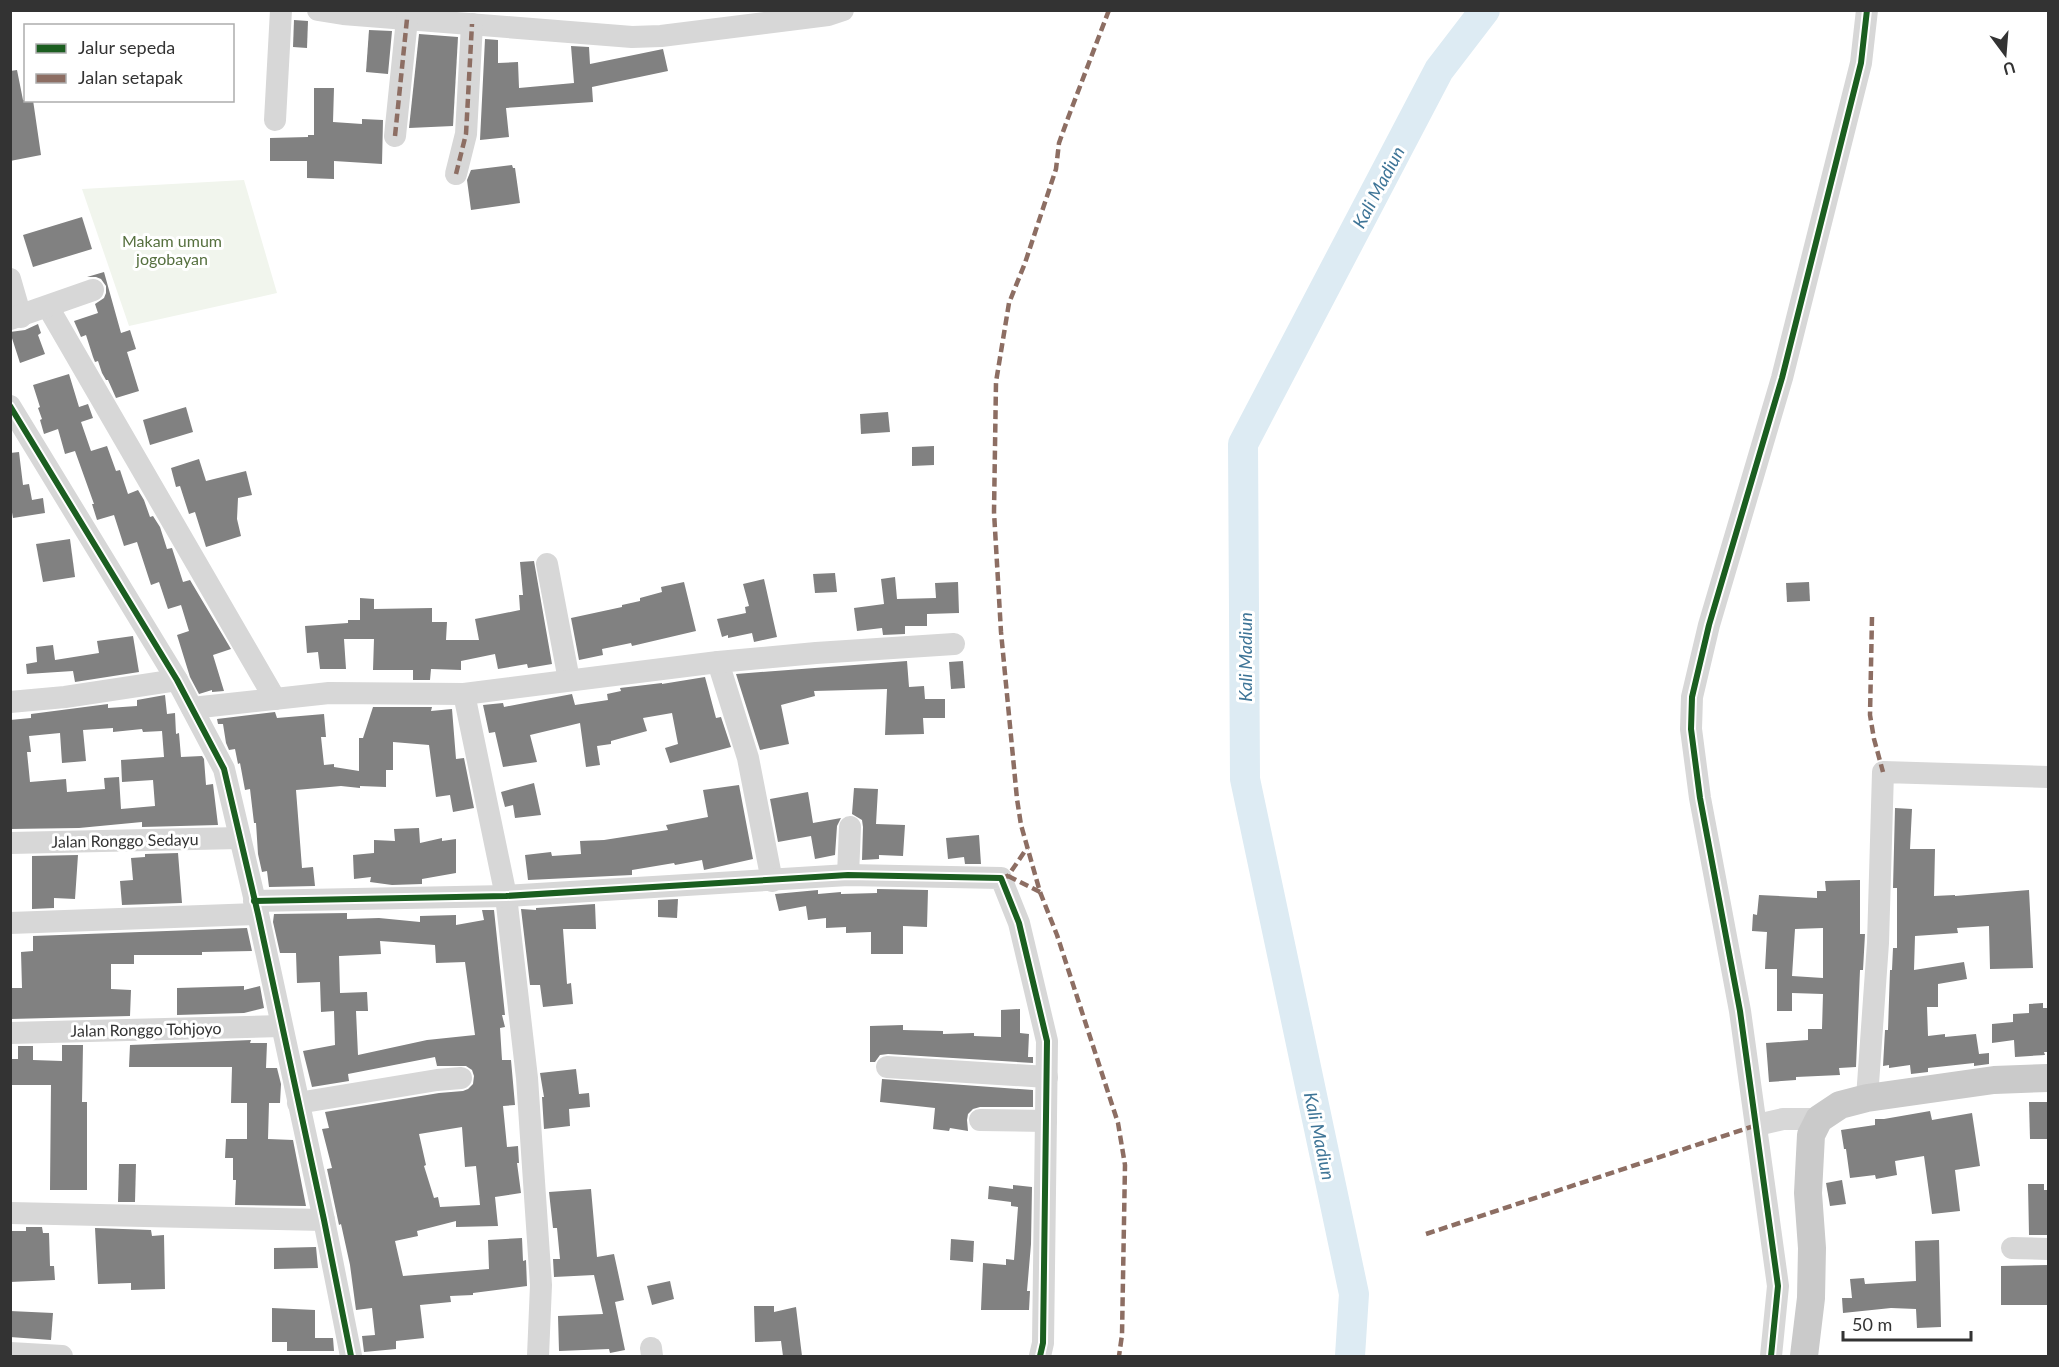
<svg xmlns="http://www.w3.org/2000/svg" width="2059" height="1367" font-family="Lato,sans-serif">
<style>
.green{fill:#f1f5ed}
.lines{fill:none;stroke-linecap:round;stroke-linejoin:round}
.river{stroke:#ddebf3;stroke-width:30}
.building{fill:#818181;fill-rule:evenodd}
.minor{stroke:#d7d7d7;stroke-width:22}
.major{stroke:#cacaca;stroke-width:28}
.quiet{stroke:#8d6e63;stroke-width:4.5;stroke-dasharray:9 4.5;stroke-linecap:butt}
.cycleway-casing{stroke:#fff;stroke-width:10}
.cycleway{stroke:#1b5e20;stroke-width:6}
.labels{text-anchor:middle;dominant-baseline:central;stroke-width:6;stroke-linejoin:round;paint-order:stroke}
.park-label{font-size:16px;fill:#56703f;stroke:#fff}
.street-label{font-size:16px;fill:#333;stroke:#fff}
.water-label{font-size:18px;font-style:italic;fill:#3f7597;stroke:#fff}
</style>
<rect width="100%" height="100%" fill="#fff"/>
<path class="green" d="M244,180L277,293L129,326L82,189Z"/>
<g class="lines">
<path class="river" d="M1350,1356L1354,1294L1245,779L1243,444L1439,70L1485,10"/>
</g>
<g class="building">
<path d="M294,20L308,21L307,48L293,47Z"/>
<path d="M369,30L392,31L388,74L366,72Z"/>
<path d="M419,34L458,37L453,126L409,128Z"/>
<path d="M485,39L498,40V63L518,62L519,88L574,83L571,46L589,47L590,64L663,49L668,71L592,87L593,102L506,108L509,137L480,140Z"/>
<path d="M17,70L23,100H33L41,155L10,161V71Z"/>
<path d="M314,88H334L333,122L362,124V119L383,120L382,164L334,161V179L307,178V161H270V138L308,137V135H314Z"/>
<path d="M512,165L513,168H515L520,203L471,210L467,180L471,170Z"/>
<path d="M82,217L92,249L33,267L23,235Z"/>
<path d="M104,272L121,333L130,330L136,349L127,352L139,391L116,398L108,380H106L102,373L98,361L95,362L93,357L86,335L81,337L74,321L98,313L95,304L104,298L106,293V286L101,279L96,277H87Z"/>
<path d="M38,324L41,333L38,335L45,354L20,363L10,332L25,330Z"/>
<path d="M69,374L79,407L88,404L93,418L81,422L91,451L107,446L116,471L120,470L128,494L138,490L144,500L150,517L153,516L160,527L167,549L172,548L183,582L190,580L231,649L213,655L224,691L212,692V690L199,694L190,677L177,635L189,631L181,605L168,609L159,582L151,585L137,542L124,546L114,515L97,520L92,504H94L75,451L65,454L58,429L44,434L40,420L42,419L38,408L40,407L33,385Z"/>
<path d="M186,407L193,432L150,445L143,420Z"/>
<path d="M888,412L890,432L861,434L860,414Z"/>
<path d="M934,446V465L912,466V447Z"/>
<path d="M19,452L23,485L29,484L32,500L43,498L45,513L13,518L10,501V453Z"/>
<path d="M199,459L206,481L246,471L252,495L238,498L237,519L241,536L206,547L195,512L189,514L180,486L176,487L171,468Z"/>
<path d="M70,539L75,577L43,582L36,544Z"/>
<path d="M534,561L552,664L528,668L527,664L498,669L495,654L461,661V670L431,669L430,680H413V670H373L374,639H344L346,669H320L318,652L307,653L305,626L348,623V620H360V598L374,599V609L432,608V622H447L446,640H479L475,619L520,610L519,595H523L520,562Z"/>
<path d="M835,573L837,592L815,593L813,574Z"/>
<path d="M895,577L897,599L936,598L935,583L958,582L959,613L927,614V626H905V634L883,635L882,628L857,631L854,608L884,604L881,579Z"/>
<path d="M764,579L777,637L754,642L752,633L728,638V635L722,637L717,619L746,613L745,607L749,606L743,584Z"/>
<path d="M684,582L696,631L632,646L631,643L602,649L603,655L579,660L571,618L622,607V605L640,601V598L662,592L661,587Z"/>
<path d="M1809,582L1810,601L1787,602L1786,583Z"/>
<path d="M133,636L139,672L75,682L73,671L27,674L26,664L37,662L36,647L53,645L55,660L99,653L97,641Z"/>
<path d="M907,661L909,687L924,686L925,699H945V718H923L924,734L885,735L887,689L814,691L815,696L781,705L789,744L760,750L736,674Z"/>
<path d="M963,661L965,688L951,689L949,662Z"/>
<path d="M705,677L716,718L721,717L731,747L670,763L665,748L678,744L672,713L643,718L647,731L611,741V744L597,746L600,765L586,767L580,723L530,735L537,762L503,767L495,732L489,733L483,705L503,703L504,707L572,694L575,705L608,700L607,694L621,691L620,688L662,683V684Z"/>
<path d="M165,695L167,714L175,713L176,734L179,733L181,757L202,756L204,759L206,785L213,784L218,825L142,827V822L79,828L10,829V720L31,718V714L108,704V708L137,706V700ZM113,728V732L142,729L143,732L162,731L164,757L121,760L122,782L153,780L155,806L121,809L119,777L104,778L105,789L67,792L66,779L30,782L27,752H31L29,736L60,733L62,763L86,761L83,730Z"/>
<path d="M373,707H432L431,711L452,709L456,759L464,758L474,808L453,812L450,795L436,797L429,745L393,742V770H386V787L360,786V788L341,786L296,790L302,868L313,867L315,886L269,887L267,871L262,872L258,854L256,823H254L250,789L245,790L240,763L238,764L235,749L229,750L226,743L223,724H218L217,719L275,712L277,718L324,714L326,737H321L324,765L334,764V767L359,771V738H363Z"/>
<path d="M534,783L541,815L515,818L513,805L505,807L501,792Z"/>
<path d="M739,785L753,859L704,870L702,860L675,865L674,863L632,870V875L528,880L525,855L551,852L552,856L581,854L580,841L604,840L668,830L666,825L708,817L703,790Z"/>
<path d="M854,788L878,789L876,824L905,825L903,856L879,855V859L862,860L863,827L862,820L852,814Z"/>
<path d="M808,792L813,823L841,818L837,826L835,855L815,859L811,836L778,842L770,799Z"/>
<path d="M1895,808L1912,809L1910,849H1935L1934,896L1955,895V896L2029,890L2033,968L1990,969L1989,926L1957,928L1958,933L1915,936L1914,970L1964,962L1967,979L1938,984V1007H1927L1928,1036L1945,1034V1037L1976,1034L1979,1054L1989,1053V1064L1974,1066V1063L1928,1068V1072L1911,1074L1910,1065L1889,1068V1065L1883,1066L1885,1030H1888L1890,970H1892L1893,948H1897V888H1893Z"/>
<path d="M419,828L420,843L442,838V841L456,839V873L422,879V884L392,885L370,882L371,877L354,879L353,855L374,853V840L395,841L394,829Z"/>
<path d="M979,835L981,864H965L964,857L948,859L946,838Z"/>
<path d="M178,853L182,903L122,905L120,881L133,880L131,858L145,857V854Z"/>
<path d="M78,855L75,899L54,898V908L32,909V856Z"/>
<path d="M1860,880V934H1865L1863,970H1860L1856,1067L1839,1068L1840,1075L1796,1077V1080L1769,1082L1766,1043L1808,1040V1029H1822L1823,994L1792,993V1011H1777V969H1765L1767,932L1752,931L1753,914L1757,915L1759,895L1817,898V891H1826L1825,881ZM1823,928V978L1792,976L1795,929Z"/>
<path d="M877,889L928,890L927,927L903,926V954H871V932L846,933V927L826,928V918L808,920L806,906L779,911L775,894L818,890V894L841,892V894L877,893Z"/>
<path d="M678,899L677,918L658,917V900Z"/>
<path d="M595,904L596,929H563L567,984L571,983L573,1004L543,1007L540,985H530L521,909L536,910V908Z"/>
<path d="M482,910H494L505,1015H502L505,1027L500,1028L502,1060H511L515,1105L503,1106L507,1147L518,1146L519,1163H517L521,1193L495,1197L498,1226L456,1227V1221L417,1231L418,1236L395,1241L403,1276L489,1269L488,1240L522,1238L523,1261L526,1260L527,1286L473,1293V1295L450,1296L451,1302L420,1305L424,1338L396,1341V1349L364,1352L362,1336L375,1335L372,1308L356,1310L350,1265L341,1224L339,1225L327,1169L332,1168L322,1129L329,1128L325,1112L439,1093L463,1091L468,1089L473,1084L474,1076L472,1070L466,1066H437L435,1057L348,1074L349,1081L312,1087L303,1051L335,1045L334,1011L321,1012L320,982L297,983L296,953H280L273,922L274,914L347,913V919L379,918L420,922V916L456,915V925L484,920ZM380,941L435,945L436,963L465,962L475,1035L427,1040L358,1055L356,1011H368L367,992L340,993L339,956L381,954ZM462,1127L465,1167L476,1166L480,1205L440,1207L438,1197L434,1198L424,1166L426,1165L419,1134Z"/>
<path d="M247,928L252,951L202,952V955H134V964H111V989L131,990L130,1016L10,1019V988H22L21,952L33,951V936Z"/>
<path d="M244,986V990L260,986L264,1008L244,1013L177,1015V988Z"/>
<path d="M2043,1003V1008H2049V1052H2044L2045,1055L2015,1057L2014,1040L1992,1043V1024L2013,1022V1014L2029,1013V1004Z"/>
<path d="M1020,1009V1033L1029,1034L1028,1057H1033V1063L888,1054L880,1055L875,1062H870V1026L903,1025V1030L943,1031V1034L974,1033V1036L1001,1037V1010Z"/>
<path d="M251,1040L250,1043H267L266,1068H277L281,1084L280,1103H269L268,1139L293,1140L306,1206L235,1205L236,1180H233V1158H225L226,1139H247V1103H231L232,1067H129L130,1045Z"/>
<path d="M62,1045H83L82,1102H87V1190H50L51,1085H10V1059H18V1046H33V1060L62,1061Z"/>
<path d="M576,1069L579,1094L589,1093L590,1107L569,1109L570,1126L544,1129L542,1097H544L540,1073Z"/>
<path d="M882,1079L1033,1090V1107H980L973,1109L968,1114L967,1120L968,1131L950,1128L949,1131L933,1129L935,1108L880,1102Z"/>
<path d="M2029,1102H2049V1139H2030Z"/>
<path d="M1930,1111L1932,1120L1972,1113L1980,1166L1955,1170L1960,1211L1932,1214L1924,1156L1895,1161L1897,1175L1876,1179L1875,1175L1850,1178L1846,1149H1844L1841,1130L1875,1125V1119H1884Z"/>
<path d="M119,1164H136L135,1202H118Z"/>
<path d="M1842,1180L1846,1204L1830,1206L1826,1183Z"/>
<path d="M2028,1184H2044V1190H2049V1235H2029Z"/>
<path d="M1013,1185L1032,1187L1031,1244L1027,1291H1030L1029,1310H981L983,1263L1006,1265V1259L1014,1260L1018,1207L1011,1206V1202L988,1199L989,1186L1013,1189Z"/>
<path d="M591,1189L597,1257L614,1254L624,1300L615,1302L625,1350L610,1353L609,1349L559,1351L558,1316L603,1314L594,1275L554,1277L553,1259H560L557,1228H553L549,1192Z"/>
<path d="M26,1227H42L43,1233H49L50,1266H54L55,1280L10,1282V1231H26Z"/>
<path d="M95,1228L151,1230L152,1236L164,1235L165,1289L131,1290V1283L98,1284Z"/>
<path d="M951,1239L974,1241L973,1262L950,1260Z"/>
<path d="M1939,1240L1941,1327L1917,1328L1916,1309L1891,1308L1843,1313L1842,1298H1852L1850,1279L1864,1278L1865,1284L1916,1281L1915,1241Z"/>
<path d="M316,1247L318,1268L274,1269V1248Z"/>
<path d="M2049,1265V1305H2001V1266Z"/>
<path d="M670,1281L674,1299L652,1305L647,1286Z"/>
<path d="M754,1306H774V1312L796,1307L802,1356H783L781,1341L755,1342Z"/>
<path d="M272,1308L315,1310V1338H333L334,1351H287V1342H272Z"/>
<path d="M10,1311L53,1313L51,1340L10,1337Z"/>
</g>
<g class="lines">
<g class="minor">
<path d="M318,10L343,14L632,37L661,36L828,15L843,10"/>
<path d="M275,120L281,10"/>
<path d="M395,136L407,19"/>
<path d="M456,174L466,134L472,24"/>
<path d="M10,279L21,317"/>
<path d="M48,307L275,699"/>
<path d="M10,319L93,290"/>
<path d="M10,406L177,680L224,769L258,914L324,1220L351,1356"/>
<path d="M547,564L569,680"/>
<path d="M718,662L748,758L772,881"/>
<path d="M464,694L506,896L527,1078L541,1285L538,1356"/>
<path d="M10,702L65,697L177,680"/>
<path d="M192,708L329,693L464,694L718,662L816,653L954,644"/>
<path d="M10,843L240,838"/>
<path d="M848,875L850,827"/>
<path d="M254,901L506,896L848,875L1001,878L1019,923L1047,1041L1043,1343L1040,1356"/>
<path d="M10,923L258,914"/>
<path d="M10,1033L281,1026"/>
<path d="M887,1067L1047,1077"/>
<path d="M1867,1098L1878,943L1883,772L2048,777"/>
<path d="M298,1103L437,1080L461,1078"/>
<path d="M980,1120L1046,1121"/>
<path d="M1757,1125L1783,1119H1819"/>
<path d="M10,1213L324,1220"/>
<path d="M2012,1248L2048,1249"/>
<path d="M651,1348L652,1356"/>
<path d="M10,1353L62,1356"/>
<path d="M1771,1356L1778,1286L1740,1011L1700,798L1691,729L1692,697L1709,625L1782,378L1861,63L1867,10"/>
</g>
<path class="major" d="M1804,1356L1811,1298L1812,1248L1808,1193L1811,1135L1819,1119L1840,1105L1867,1098L1994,1080L2048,1078"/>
<g class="quiet">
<path d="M1109,10L1068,118L1059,143L1056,169L1025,263L1009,303L996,382L994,512L1001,632L1017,799L1021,825L1040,892L1057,935L1118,1123L1125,1165L1122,1335L1119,1356"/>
<path d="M395,136L407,19"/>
<path d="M456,174L466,134L472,24"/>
<path d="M1872,617L1870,715L1874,739L1883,772"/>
<path d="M1008,876L1040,892"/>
<path d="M1001,878L1008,876L1027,848"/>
<path d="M1426,1234L1757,1125"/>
</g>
<g class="cycleway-casing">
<g id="cycleway">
<path d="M10,406L177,680L224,769L258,914L324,1220L351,1356"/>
<path d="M254,901L506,896L848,875L1001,878L1019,923L1047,1041L1043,1343L1040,1356"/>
<path d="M1771,1356L1778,1286L1740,1011L1700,798L1691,729L1692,697L1709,625L1782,378L1861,63L1867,10"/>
</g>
</g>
<use href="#cycleway" class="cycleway"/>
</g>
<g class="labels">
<g class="park-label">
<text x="172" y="240">Makam umum<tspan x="172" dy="18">jogobayan</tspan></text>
</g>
<g class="street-label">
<text transform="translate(125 840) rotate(-1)">Jalan Ronggo Sedayu</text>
<text transform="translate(146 1029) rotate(-1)">Jalan Ronggo Tohjoyo</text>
</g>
<g class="water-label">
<text transform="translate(1378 187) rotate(-62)">Kali Madiun</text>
<text transform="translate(1245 657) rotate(-90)">Kali Madiun</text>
<text transform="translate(1320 1136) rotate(78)">Kali Madiun</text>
</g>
</g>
<rect width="2059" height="1367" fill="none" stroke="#333333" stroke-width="24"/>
<rect x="24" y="24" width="210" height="78" fill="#ffffff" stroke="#adadad" stroke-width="1.5"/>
<rect x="36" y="44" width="30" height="9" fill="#1b5e20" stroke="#adadad" stroke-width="1.5"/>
<text x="78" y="54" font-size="18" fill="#333333">Jalur sepeda</text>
<rect x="36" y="74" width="30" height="9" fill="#8d6e63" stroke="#adadad" stroke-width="1.5"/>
<text x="78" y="84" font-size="18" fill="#333333">Jalan setapak</text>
<g transform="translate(2005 54) rotate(164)" stroke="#ffffff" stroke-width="4.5" paint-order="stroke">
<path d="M0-4.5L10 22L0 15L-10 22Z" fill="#333333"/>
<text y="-9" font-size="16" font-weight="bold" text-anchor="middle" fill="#333333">U</text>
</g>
<path d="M1843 1331v9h128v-9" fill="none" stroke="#333333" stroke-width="3"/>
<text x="1852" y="1331" font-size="18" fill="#333333" stroke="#ffffff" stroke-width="4.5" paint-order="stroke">50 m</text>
</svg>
